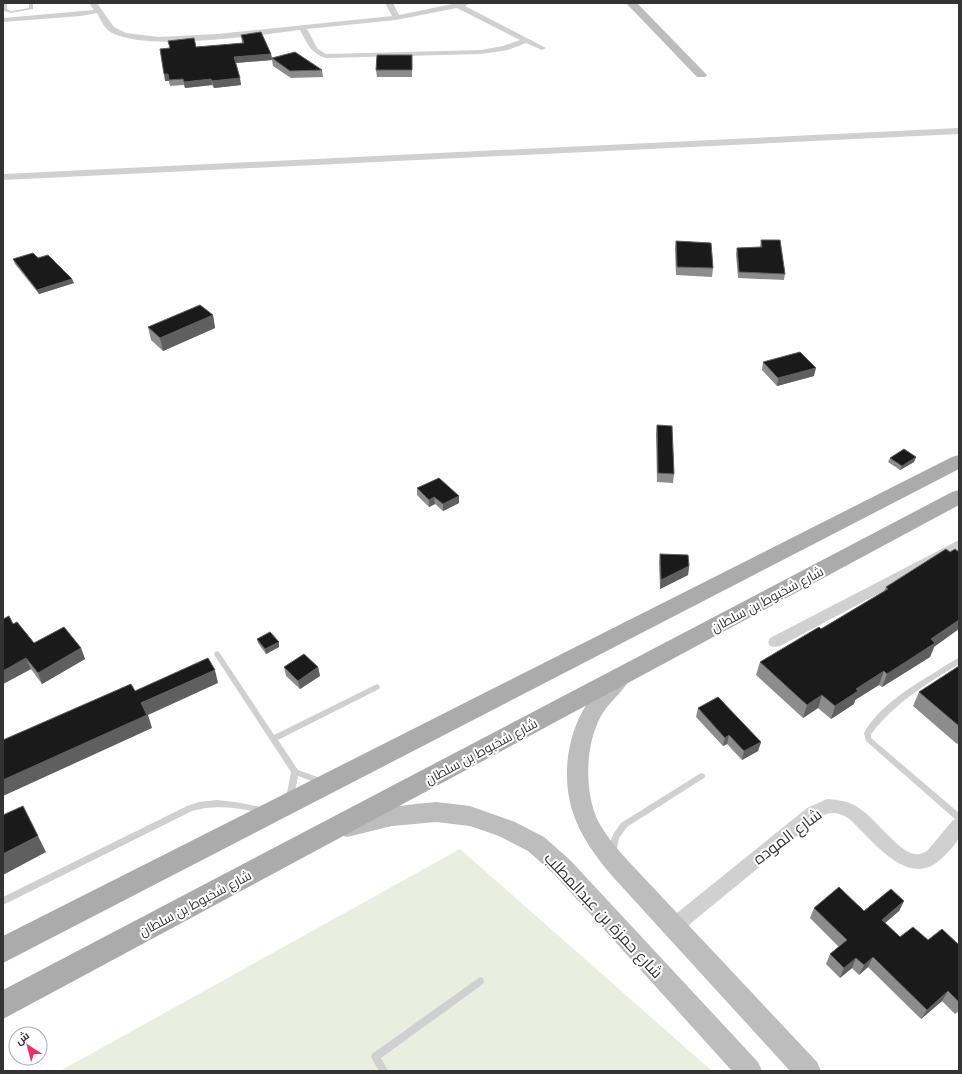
<svg xmlns="http://www.w3.org/2000/svg" width="962" height="1074" font-family="'Open Sans',Cairo,sans-serif">
<style>
.green{fill:#e9eede}
.lines{fill:none;stroke-linecap:round;stroke-linejoin:round}
.lane{fill:#d0d0d0;fill-rule:evenodd}
.street{fill:#d0d0d0;fill-rule:evenodd}
.secondary{fill:#bdbdbd;fill-rule:evenodd}
.primary{fill:#ababab;fill-rule:evenodd}
.wall{fill:#8c8c8c}
.shaded-wall{fill:#5f5f5f}
.building{fill:#1a1a1a;stroke:#5f5f5f}
.labels{text-anchor:middle;dominant-baseline:central;stroke-width:4;stroke-linejoin:round;paint-order:stroke}
.street-label{font-size:13px;fill:#333;stroke:#fff}
.near-street-label{font-size:16px;fill:#333;stroke:#fff}
</style>
<rect width="100%" height="100%" fill="#fff"/>
<path class="green" d="M460,849L712,1071H60Z"/>
<g class="lines">
<g class="lane">
<path d="M3,3H7V9L11,11L29,8V3H33V9L11,13L4,11Z"/>
<path d="M217,651L219,652L274,735L375,685L377,684L379,685L380,687L379,689L278,740L298,770L323,779L324,781L323,783L320,784L298,776L294,798L293,800L290,801L287,800L286,798L291,772L215,656L214,654L215,652Z"/>
<path d="M959,658V664C926,684 895,703 871,734V738L959,813V821L956,820L866,741L864,733C878,707 912,686 937,671C944,667 951,661 959,658Z"/>
<path d="M701,773L704,774L705,776L704,778L627,827L619,838L616,853L613,854L610,853C607,843 615,831 621,823Z"/>
<path d="M217,800L235,802L262,807L265,808L266,810L265,812L262,813C238,808 216,804 192,811L3,905V897L187,806L199,802Z"/>
<path d="M480,977L483,978L484,981L483,984L381,1058L388,1071H379L371,1057L372,1054Z"/>
</g>
<g class="street">
<path d="M89,3H97L114,27L126,33L159,37L217,34L392,16L385,3H393L399,15L457,3H470L465,6L546,48L542,50L526,43L508,50L481,54L326,58C311,54 307,43 300,30C260,35 141,53 109,31C104,27 100,19 97,13L81,16L3,22V18L94,10ZM457,8L520,40L503,46L481,50L326,54L317,48L307,29L396,20Z"/>
<path d="M959,128V134L3,180V174Z"/>
<path d="M959,540V551L780,646L775,647L770,646L768,642L770,638Z"/>
<path d="M827,799C839,800 849,801 859,808C875,818 898,851 914,854C919,855 924,853 928,850L953,820L959,818C959,824 960,831 959,836C958,843 947,853 942,858C908,892 872,838 848,818C837,812 829,811 819,818L679,933L673,935L667,933L664,927L667,921L807,808Z"/>
</g>
<g class="secondary">
<path d="M626,3H637L705,73L707,75L705,77H697Z"/>
<path d="M621,669L628,671L631,677C623,692 609,702 601,716C585,745 584,791 598,821C606,836 618,850 630,863L817,1062L821,1071H790L613,877C596,857 580,836 572,810C561,773 568,729 591,698C598,688 609,673 621,669Z"/>
<path d="M436,802L470,806L515,822L544,837L570,860L758,1062L762,1071H732L554,874L528,851L499,836L470,826L436,822L392,826L347,837L339,834L336,827L339,820C370,809 403,805 436,802Z"/>
</g>
<g class="primary">
<path d="M959,455V469L3,963V936L952,457Z"/>
<path d="M959,490V505L3,1019V990L952,492Z"/>
</g>
</g>
<g class="wall">
<path d="M241,35L271,54L272,58L322,70L323,77L291,78L273,66L272,60L236,63L241,85L214,88L212,85L185,88L184,85L170,86L169,81H165L170,48L196,47L242,43Z"/>
<path d="M412,62V77H377L376,70Z"/>
<path d="M761,240L785,274L784,280L738,278L736,254L737,248L760,247Z"/>
<path d="M676,241L713,268L712,277L676,275L675,249Z"/>
<path d="M38,258L74,283L39,294L15,264L13,259Z"/>
<path d="M213,315L215,328L163,351L151,340L148,327Z"/>
<path d="M763,362L814,376L777,386L762,370Z"/>
<path d="M657,425L674,474L673,483L657,482L656,434Z"/>
<path d="M916,457L914,462L900,470L888,462L890,458Z"/>
<path d="M417,488L459,503L443,511L435,504L429,507L417,495Z"/>
<path d="M946,549L934,647L930,657L882,687L879,685L855,700L854,704L831,719L818,708L803,718L756,675L760,662L821,629L884,591L886,587Z"/>
<path d="M660,554L689,566L688,575L660,589L659,562Z"/>
<path d="M13,624L34,643L81,648L85,659L42,684L31,669L3,684Z"/>
<path d="M257,639L279,642V647L266,654L258,643Z"/>
<path d="M959,666V743L957,744L913,706L919,692Z"/>
<path d="M284,667H318L320,676L300,689L286,676Z"/>
<path d="M698,708L761,742L758,751L742,760L727,744L723,746L696,717Z"/>
<path d="M904,901L899,911L885,923L900,937L959,945V1011L955,1014L942,1001L921,1019L868,967L859,975L852,968L840,978L826,964L830,954L839,947L810,918L814,908L864,911Z"/>
</g>
<g class="shaded-wall">
<path d="M271,54L272,60L235,63L234,57Z"/>
<path d="M164,74H168L169,81H165Z"/>
<path d="M240,78L241,85L214,88L212,81Z"/>
<path d="M211,79L212,85L185,88L184,82Z"/>
<path d="M72,279L74,283L39,294L37,290Z"/>
<path d="M213,315L215,328L163,351L160,338Z"/>
<path d="M816,368L814,376L777,386L778,378Z"/>
<path d="M916,457L914,462L900,470L902,466Z"/>
<path d="M459,496V503L443,511V504Z"/>
<path d="M434,497L435,504L429,507V500Z"/>
<path d="M689,566L688,575L660,589L661,580Z"/>
<path d="M959,620V629L934,647L930,657L882,687L887,674L931,639Z"/>
<path d="M279,642V647L266,654L265,649Z"/>
<path d="M81,648L85,659L42,684L38,673Z"/>
<path d="M26,658L31,669L3,684V671Z"/>
<path d="M318,667L320,676L300,689L298,681Z"/>
<path d="M215,670L218,683L148,715L152,728L3,796V780L141,703Z"/>
<path d="M884,671L879,685L855,700L854,704L831,719L835,706L856,689Z"/>
<path d="M822,695L818,708L803,718L807,705Z"/>
<path d="M729,735L727,744L723,746L725,738Z"/>
<path d="M761,742L758,751L742,760L744,751Z"/>
<path d="M38,836L46,852L3,875V854Z"/>
<path d="M904,901L899,911L877,930L882,920Z"/>
<path d="M873,957L868,967L859,975L864,965Z"/>
<path d="M856,958L852,968L840,978L844,968Z"/>
<path d="M948,991L942,1001L921,1019L927,1010Z"/>
</g>
<g class="building">
<path d="M261,32L271,54L234,57L240,78L212,81L211,79L184,82L183,79L169,80L168,74H164L160,49L170,48L168,41L194,38L196,47L244,43L241,35Z"/>
<path d="M295,52L322,70L290,71L272,58Z"/>
<path d="M377,55H412V70H376Z"/>
<path d="M761,240H780L785,274L739,272L737,248L762,247Z"/>
<path d="M676,241L711,243L713,268L677,267Z"/>
<path d="M33,253L38,258L48,255L72,279L37,290L13,259Z"/>
<path d="M200,305L213,315L160,338L148,327Z"/>
<path d="M800,352L816,368L778,378L763,362Z"/>
<path d="M657,425L672,426L674,474L658,473Z"/>
<path d="M904,449L916,457L902,466L890,458Z"/>
<path d="M439,478L459,496L443,504L434,497L429,500L417,488Z"/>
<path d="M946,549L950,552L955,549L959,552V620L931,639L935,643L887,674L884,671L856,689L858,691L835,706L822,695L807,705L760,662L819,627L821,629L888,589L886,587Z"/>
<path d="M660,554L688,555L689,566L661,580Z"/>
<path d="M9,616L13,624L17,622L34,643L64,627L81,648L38,673L26,658L3,671V619Z"/>
<path d="M270,632L279,642L265,649L257,639Z"/>
<path d="M304,654L318,667L298,681L284,667Z"/>
<path d="M208,658L215,670L141,703L147,715L3,780V740L131,684L135,691Z"/>
<path d="M959,666V726L919,692Z"/>
<path d="M718,697L761,742L744,751L729,735L725,738L698,708Z"/>
<path d="M23,806L38,836L3,854V815Z"/>
<path d="M839,887L864,911L891,889L904,901L882,920L900,937L913,927L928,940L942,929L959,945V1002L948,991L927,1010L873,957L864,965L856,958L844,968L830,954L847,940L814,908Z"/>
</g>
<g class="labels">
<g class="street-label">
<text transform="translate(767 599) rotate(-28)">شارع شخبوط بن سلطان</text>
<text transform="translate(481 751) rotate(-28)">شارع شخبوط بن سلطان</text>
<text transform="translate(195 903) rotate(-28)">شارع شخبوط بن سلطان</text>
</g>
<g class="near-street-label">
<text transform="translate(787 836) rotate(-37)">شارع الموده</text>
<text transform="translate(604 915) rotate(47)">شارع حمزة بن عبدالمطلب</text>
</g>
</g>
<rect width="962" height="1074" fill="none" stroke="#333333" stroke-width="8"/>
<g transform="translate(28 1046) rotate(324)"><circle r="19" fill="#ffffff" stroke="#adadad"/>
<path d="M0-3L7 15L0 10L-7 15Z" fill="#f22d63"/>
<text y="-6" font-size="11" font-weight="bold" text-anchor="middle" fill="#333333">ش</text>
</g>
</svg>
